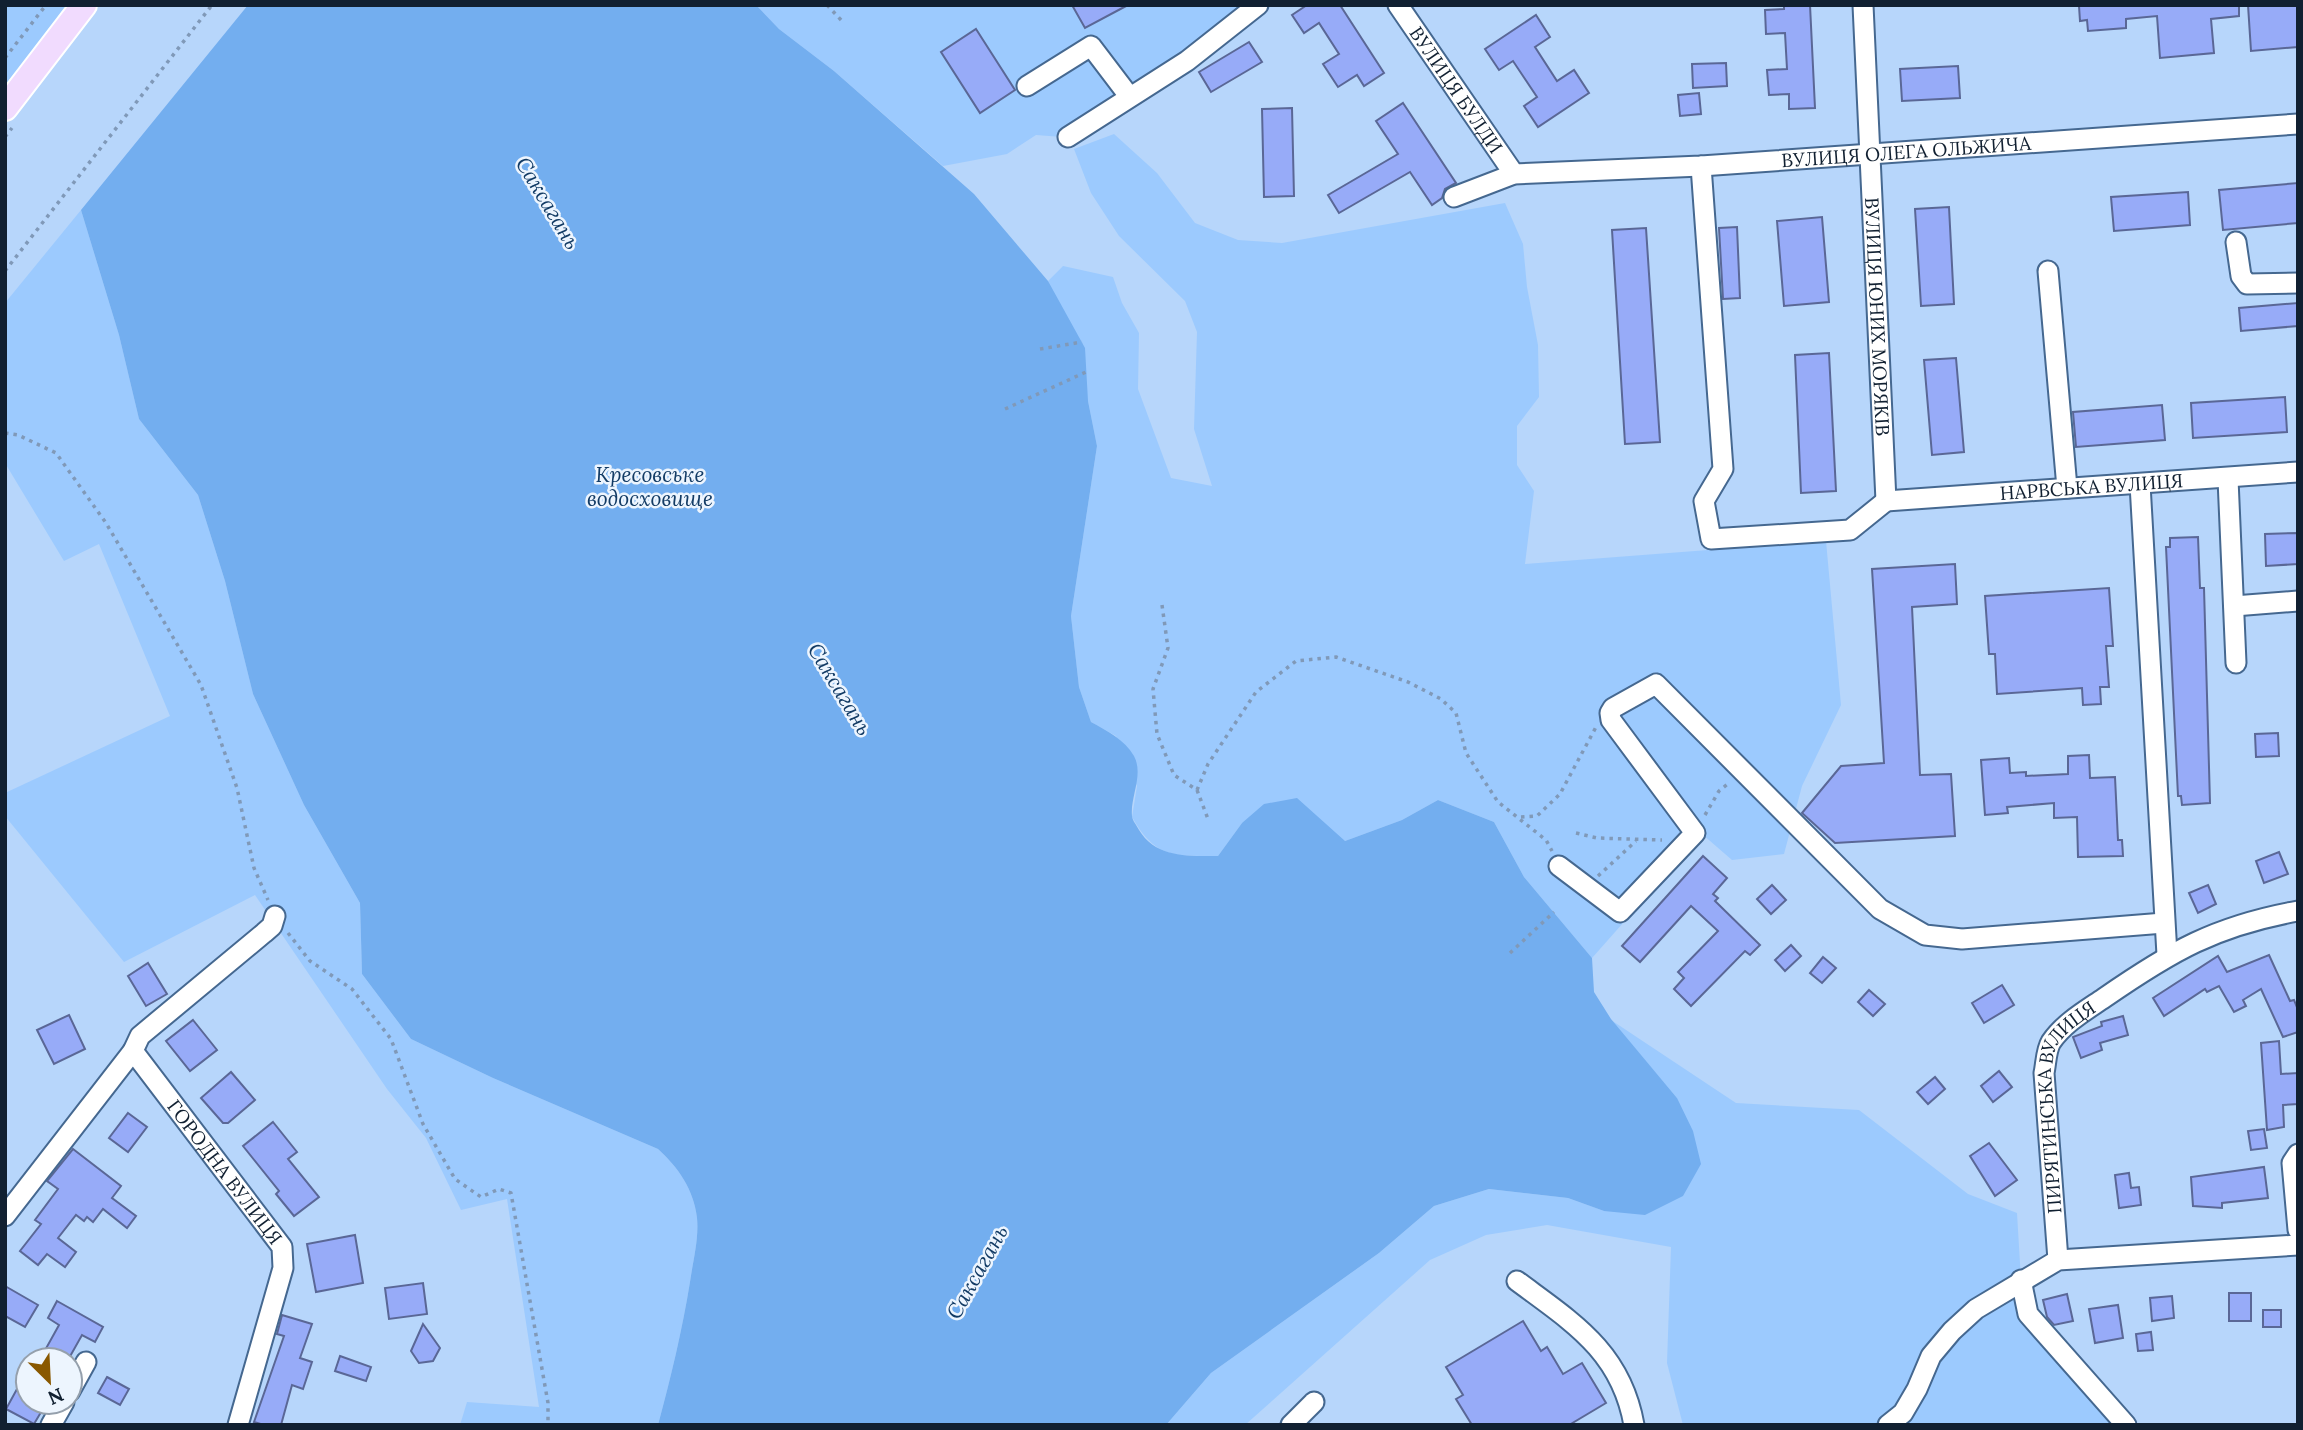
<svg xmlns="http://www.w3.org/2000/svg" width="2303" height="1430" font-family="Lora,serif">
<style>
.green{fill:#9ccafe}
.water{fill:#73aeef}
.building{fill:#97abf8;stroke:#5a6796;stroke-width:2}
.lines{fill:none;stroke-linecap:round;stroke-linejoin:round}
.minor-casing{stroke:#456890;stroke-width:23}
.major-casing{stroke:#fff;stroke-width:28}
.path{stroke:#8099b8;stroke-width:3.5;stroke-dasharray:3.5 5;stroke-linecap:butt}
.minor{stroke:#fff;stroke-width:19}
.major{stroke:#f1dbfe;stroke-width:24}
.labels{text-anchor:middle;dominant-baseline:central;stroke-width:5;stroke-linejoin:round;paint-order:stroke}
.street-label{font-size:19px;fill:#112031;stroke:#edf5fe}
.water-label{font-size:21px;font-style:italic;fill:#123b65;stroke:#edf5fe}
</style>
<rect width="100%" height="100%" fill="#b7d6fb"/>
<g class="green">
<path d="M5,5H86L5,110Z"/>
<path d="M756,5H1258L1062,137L1036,135L1007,154L943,166L834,71L779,29Z"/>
<path d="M1114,134L1157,173L1195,223L1238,240L1282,243L1505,203L1523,244L1527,287L1538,345L1539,397L1517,426V465L1534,491L1525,564L1826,541L1841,705L1802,786L1784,854L1732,860L1702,834L1592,958L1524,877L1494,822L1438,800L1402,820L1345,841L1242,823L1218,856C1173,856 1155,858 1132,817L1137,786L1116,736L1091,722L1079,687L1071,616L1097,446L1088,401L1048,281L1063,266L1113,277L1122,303L1139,333L1138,389L1171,478L1212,486L1194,429L1197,332L1185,301L1119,236L1091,193L1074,149Z"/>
<path d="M81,210L119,335L139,419L198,495L225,581L253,694L304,805L360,903L362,974L411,1039L493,1078L658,1149C678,1167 694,1190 697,1218C699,1239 693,1261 690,1282C682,1331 671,1377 658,1425H460L467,1402L539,1407L507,1199L461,1210L426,1138L387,1089L255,895L124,962L5,816V793L170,716L99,544L64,561L5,463V303Z"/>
<path d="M1611,1020L1736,1103L1859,1110L1968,1194L2017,1213L2021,1280L2028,1314L2126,1425H1683L1667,1363L1671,1247L1547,1225L1486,1235L1430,1260L1245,1425H1166L1211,1373L1379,1253L1434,1206L1489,1189L1568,1198L1604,1211L1677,1098Z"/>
</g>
<path class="water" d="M248,5H756L779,29L834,71L974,194L1048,281L1085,348L1088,401L1097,446L1071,616L1079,687L1091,722C1107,731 1124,739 1134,756C1144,775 1130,797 1132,816C1132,820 1137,826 1139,830C1156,858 1188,856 1218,856L1242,823L1264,804L1297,798L1345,841L1402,820L1438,800L1494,822L1524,877L1592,958L1594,992L1611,1019L1677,1098L1693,1131L1701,1164L1683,1196L1645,1215L1604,1211L1568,1198L1489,1189L1434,1206L1379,1253L1211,1373L1166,1425H658C671,1377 682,1331 690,1282C693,1261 699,1239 697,1218C694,1190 678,1167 658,1149L493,1078L411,1039L362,974L360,903L304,805L253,694L225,581L198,495L139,419L119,335L81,210Z"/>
<g class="building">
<path d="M1072,5H1128L1085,28Z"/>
<path d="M1307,5H1340L1384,73L1364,86L1357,75L1338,87L1323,64L1339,54L1319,23L1304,33L1292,15Z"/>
<path d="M1784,5H1810L1815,108L1789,109V94L1769,95L1767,70L1787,69L1785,33L1766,34L1765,10L1784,9Z"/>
<path d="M2239,5V16L2211,19L2214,53L2160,58L2157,16L2126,19V28L2088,31L2087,20L2080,21L2079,6Z"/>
<path d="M2248,5H2298V47L2251,51Z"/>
<path d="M1536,15L1550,37L1535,47L1557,81L1574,70L1589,93L1538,127L1524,106L1537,97L1513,61L1499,70L1485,49Z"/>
<path d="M976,29L1015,90L980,113L941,52Z"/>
<path d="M1249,42L1262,62L1211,92L1199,72Z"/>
<path d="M1726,63L1727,86L1693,88L1692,64Z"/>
<path d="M1958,66L1960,98L1902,101L1900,69Z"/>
<path d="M1699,93L1701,114L1680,116L1678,95Z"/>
<path d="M1403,103L1456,183L1445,189L1442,198L1432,205L1410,172L1339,213L1328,195L1398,154L1376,121Z"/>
<path d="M1292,108L1294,196L1264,197L1262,109Z"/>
<path d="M2298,183V223L2223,230L2219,190Z"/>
<path d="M2188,192L2190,225L2114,231L2111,197Z"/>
<path d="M1949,207L1954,304L1921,306L1915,209Z"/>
<path d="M1822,217L1829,302L1784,306L1777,221Z"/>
<path d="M1737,227L1740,298L1723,299L1719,228Z"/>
<path d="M1646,228L1660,442L1625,444L1612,230Z"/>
<path d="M2298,303V326L2241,331L2239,308Z"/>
<path d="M1829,353L1836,491L1801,493L1795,355Z"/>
<path d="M1956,358L1964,452L1932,455L1924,360Z"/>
<path d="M2285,397L2287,432L2193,438L2191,403Z"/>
<path d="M2162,405L2165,440L2076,447L2073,412Z"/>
<path d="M2298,533V564L2266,566L2265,534Z"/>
<path d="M2198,537L2200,588H2204L2210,803L2182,805L2181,796H2178L2166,547H2170V538Z"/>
<path d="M1955,564L1957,604L1912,607L1920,775L1951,774L1955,836L1835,843L1802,813L1841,766L1884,763L1872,569Z"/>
<path d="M2109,588L2113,646H2106L2109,687H2100L2101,704L2083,705L2082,688L1997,694L1995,654H1989L1985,596Z"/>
<path d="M2278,733L2279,756L2256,757L2255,734Z"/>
<path d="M2089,755L2090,778L2115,777L2118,840H2122L2123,856L2078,857L2077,817L2054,818V803L2007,807L2008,813L1985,815L1981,760L2009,758L2010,773L2026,772V776L2068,774V756Z"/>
<path d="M2279,852L2288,874L2264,883L2256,861Z"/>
<path d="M1703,856L1727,878L1713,894L1718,898L1715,901L1760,945L1750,955L1745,951L1691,1006L1674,989L1684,978L1678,972L1718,931L1691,906L1640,962L1622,946Z"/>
<path d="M1772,885L1786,900L1771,914L1757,899Z"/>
<path d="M2208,885L2216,904L2198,913L2189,893Z"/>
<path d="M1791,945L1801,956L1785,971L1775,960Z"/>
<path d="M2269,955L2290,1001L2294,1000L2298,1010V1032L2283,1037L2261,989L2243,1000L2246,1006L2234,1012L2219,986L2207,992L2205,989L2164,1016L2153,998L2218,956L2227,972Z"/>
<path d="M1823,957L1836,968L1822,983L1810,973Z"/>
<path d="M148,963L167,994L146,1006L128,976Z"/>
<path d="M2002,985L2014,1005L1984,1023L1972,1003Z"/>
<path d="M1869,990L1885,1004L1873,1016L1858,1002Z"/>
<path d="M69,1015L85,1049L54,1064L37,1030Z"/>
<path d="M2123,1016L2128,1035L2100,1043L2102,1050L2081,1058L2073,1037L2102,1026L2101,1022Z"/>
<path d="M193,1020L217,1050L190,1071L166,1041Z"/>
<path d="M2279,1041L2281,1074L2298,1073V1104L2283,1105L2284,1127L2267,1130L2261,1043Z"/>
<path d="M1999,1071L2012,1087L1993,1102L1981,1086Z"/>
<path d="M231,1072L255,1100L228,1123H223L201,1098Z"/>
<path d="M1935,1077L1945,1089L1928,1104L1917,1092Z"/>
<path d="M128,1113L147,1127L128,1152L109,1138Z"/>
<path d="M273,1122L297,1152L288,1159L319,1197L294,1216L276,1194L279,1191L243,1146Z"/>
<path d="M2264,1129L2267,1148L2251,1150L2248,1131Z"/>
<path d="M1989,1143L2017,1180L1995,1196L1970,1156Z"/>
<path d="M73,1149L121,1186L112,1198L136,1216L127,1228L103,1209L93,1222L87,1217L84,1221L76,1215L58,1238L76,1252L65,1267L47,1254L38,1265L20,1251L41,1224L35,1220L58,1189L47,1181Z"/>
<path d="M2264,1167L2268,1198L2222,1203V1208L2193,1206L2191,1177Z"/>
<path d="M2129,1173L2131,1188L2139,1187L2141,1205L2119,1208L2115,1175Z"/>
<path d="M355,1235L363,1283L316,1292L307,1244Z"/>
<path d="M423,1283L427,1314L389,1319L385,1288Z"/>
<path d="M5,1286L38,1305L25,1327L5,1316Z"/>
<rect x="2229" y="1293" width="22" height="28"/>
<path d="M2067,1294L2073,1321L2054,1325L2047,1317L2043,1300Z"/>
<path d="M2172,1296L2174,1318L2152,1321L2150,1298Z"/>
<path d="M57,1301L103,1327L95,1342L82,1335L68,1360H58L44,1352L59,1325L48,1318Z"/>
<path d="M2118,1305L2123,1338L2095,1343L2089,1309Z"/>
<rect x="2263" y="1310" width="18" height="17"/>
<path d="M282,1315L312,1324L300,1358L312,1362L303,1389L292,1385L281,1425H264L254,1422L284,1336L277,1334Z"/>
<path d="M1523,1321L1541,1351L1547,1347L1563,1374L1582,1363L1606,1403L1569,1425H1472L1456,1399L1463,1395L1446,1367Z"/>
<path d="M423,1324L440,1348L433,1361L419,1363L411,1351Z"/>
<path d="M2151,1332L2153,1350L2138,1351L2136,1334Z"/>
<path d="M340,1356L371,1367L366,1381L335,1371Z"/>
<path d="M28,1369V1402H47L34,1424L6,1409Z"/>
<path d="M107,1377L129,1389L120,1405L98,1393Z"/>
</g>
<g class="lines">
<g class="minor-casing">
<g id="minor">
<path id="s1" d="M1398,5L1514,174"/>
<path id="s2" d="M1863,5L1886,501"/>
<path d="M1027,86L1091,46L1129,96"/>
<path d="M1068,137L1187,61L1258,5"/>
<path d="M1701,166L1723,469L1704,501L1711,539L1850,530L1886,501"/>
<path id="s3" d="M1454,197L1514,174L1701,166L2298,124"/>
<path d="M2236,242L2241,276L2247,284L2298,283"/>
<path d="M2048,271L2067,488"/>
<path d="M2228,479L2236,663"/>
<path d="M2140,484L2167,955"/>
<path id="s4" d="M1886,501L2298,472"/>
<path d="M2234,606L2298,601"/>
<path d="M1559,866L1620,912L1695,833L1611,720L1610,713L1613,708L1656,684L1880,909L1925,935L1962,939L2164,923"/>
<path id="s5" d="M133,1051L282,1247L283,1268L238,1425"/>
<path d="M2298,1154L2292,1163L2298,1230"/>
<path d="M5,1216L133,1051L140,1036L264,933L272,926L275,916"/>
<path id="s6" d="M2058,1260L2044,1073C2046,1064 2046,1050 2051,1042C2064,1023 2085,1011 2104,998C2172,951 2215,926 2298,911"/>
<path d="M2021,1280L2028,1314L2126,1425"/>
<path d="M1517,1281C1572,1322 1621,1351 1634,1425"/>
<path d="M70,1391L86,1362"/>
<path d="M51,1425L64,1402"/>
<path d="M1291,1425L1314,1402"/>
<path d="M1888,1425L1903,1413L1917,1389L1931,1356L1952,1331L1976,1309L2058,1260L2298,1245"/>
</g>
</g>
<g class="major-casing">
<path id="major" d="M5,108L84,5"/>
</g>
<g class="path">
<path d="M827,5L843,22"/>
<path d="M5,58L46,5"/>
<path d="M5,137L12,128"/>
<path d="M5,271L212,5"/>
<path d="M1040,349L1082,342"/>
<path d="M1005,409L1086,372"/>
<path d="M5,433L18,435L56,453L106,523L201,685L237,788L254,868L268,900"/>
<path d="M1162,605L1168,648L1153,689L1157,734L1174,775L1197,790L1208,764L1256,692L1296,661L1336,657L1408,682L1441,699L1456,713L1466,753L1498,802L1546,840L1552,851"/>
<path d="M1197,790L1208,819"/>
<path d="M1705,815L1719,791L1729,783"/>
<path d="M1521,817L1537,816L1560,794L1596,727"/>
<path d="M1576,833L1597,838L1662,840"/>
<path d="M1598,876L1636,841"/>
<path d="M288,933L310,961L352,989L391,1039L423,1124L455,1179L481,1197L499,1189L511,1193L548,1403V1425"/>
<path d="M1510,953L1554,912"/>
</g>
<use href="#minor" class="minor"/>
<use href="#major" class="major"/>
</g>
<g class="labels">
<g class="street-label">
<text stroke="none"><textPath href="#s1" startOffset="103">ВУЛИЦЯ БУЛДИ</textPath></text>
<text stroke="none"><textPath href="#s3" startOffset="457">ВУЛИЦЯ ОЛЕГА ОЛЬЖИЧА</textPath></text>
<text stroke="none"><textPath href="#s2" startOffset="312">ВУЛИЦЯ ЮНИХ МОРЯКІВ</textPath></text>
<text stroke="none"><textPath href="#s4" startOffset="206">НАРВСЬКА ВУЛИЦЯ</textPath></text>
<text stroke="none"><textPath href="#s6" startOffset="161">ПИРЯТИНСЬКА ВУЛИЦЯ</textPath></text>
<text stroke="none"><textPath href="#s5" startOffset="152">ГОРОДНА ВУЛИЦЯ</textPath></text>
</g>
<g class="water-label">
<text transform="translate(548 203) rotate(59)">Саксагань</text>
<text x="650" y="474">Кресовське<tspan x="650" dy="24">водосховище</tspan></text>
<text transform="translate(840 689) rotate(59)">Саксагань</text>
<text transform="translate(977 1272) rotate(-61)">Саксагань</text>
</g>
</g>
<rect width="2303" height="1430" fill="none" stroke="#112031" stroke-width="14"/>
<g transform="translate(49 1381) rotate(156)"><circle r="33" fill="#edf5fe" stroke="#95a0ac" stroke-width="2"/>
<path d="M0-5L12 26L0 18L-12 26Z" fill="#895800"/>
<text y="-10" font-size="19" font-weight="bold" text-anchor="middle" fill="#112031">N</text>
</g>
</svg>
